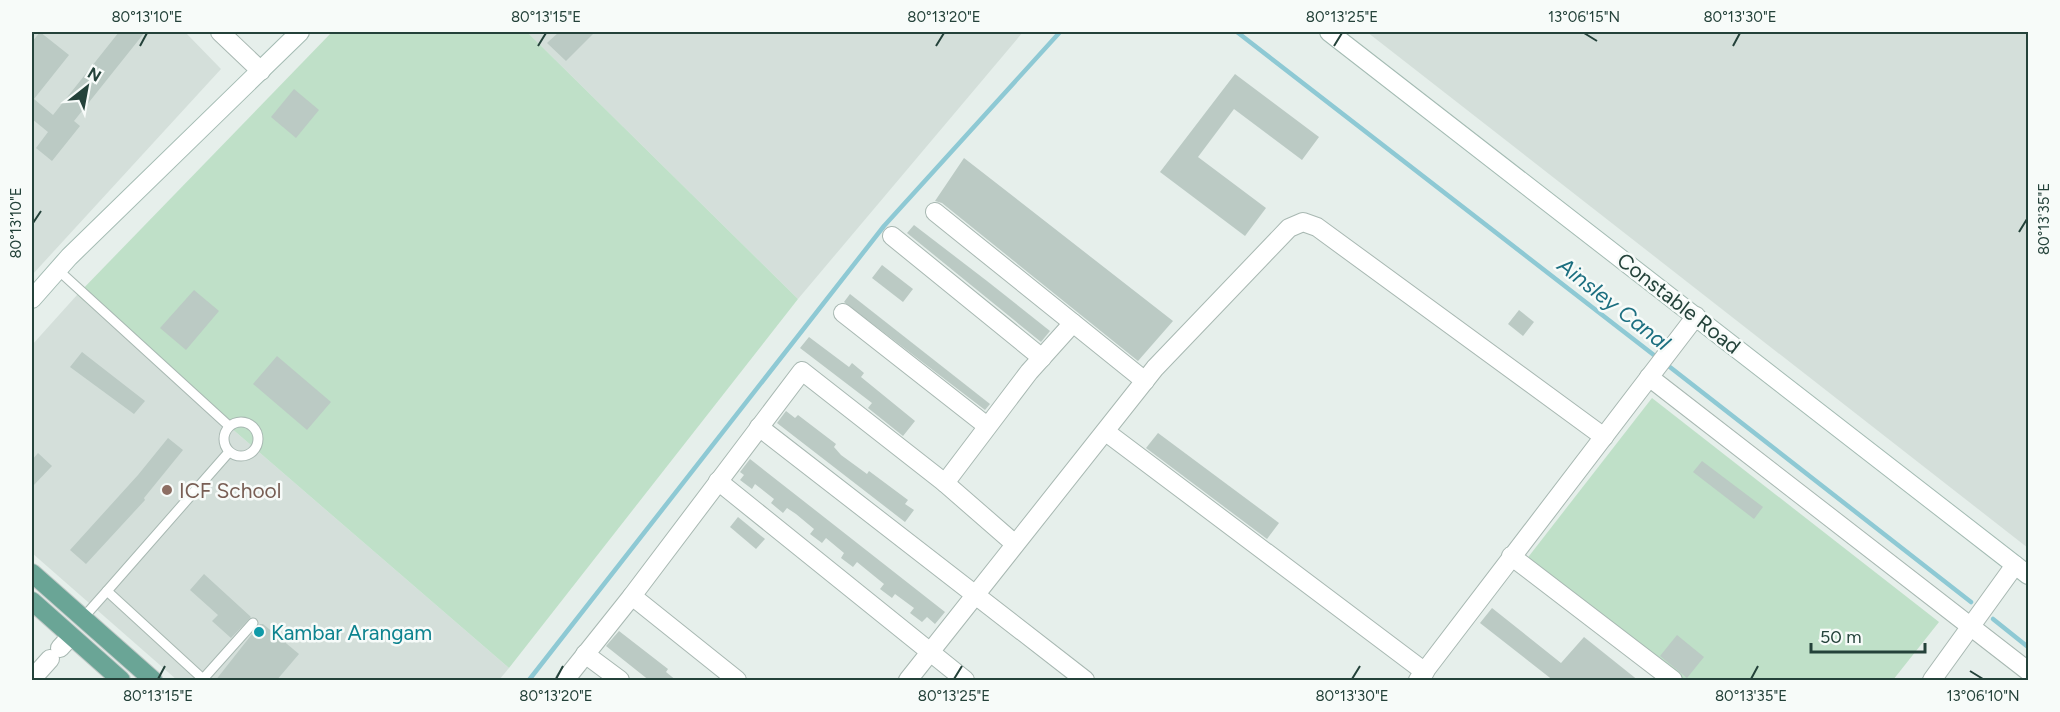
<svg xmlns="http://www.w3.org/2000/svg" width="2060" height="712" font-family="Figtree,sans-serif">
<style>
.built{fill:#d4dfda}
.green{fill:#bfe0c8}
.lines{fill:none;stroke-linecap:round;stroke-linejoin:round}
.stream{stroke:#8ec9d4;stroke-width:4.5}
.building{fill:#bbcac4}
.lane-casing{stroke:#a8b8b2;stroke-width:11}
.street-casing{stroke:#a8b8b2;stroke-width:20}
.secondary-casing{stroke:#a4bbb3;stroke-width:20}
.primary-casing{stroke:#c2cac8;stroke-width:20}
.lane{stroke:#fff;stroke-width:9}
.street{stroke:#fff;stroke-width:18}
.secondary{stroke:#fff;stroke-width:18}
.primary{stroke:#6aa596;stroke-width:18}
.ticks{fill:none;stroke:#24423a;stroke-width:2}
.education-dot{fill:#8d6e63;stroke:#f7fbf9;stroke-width:2}
.culture-dot{fill:#0f9aa8;stroke:#f7fbf9;stroke-width:2}
.labels{text-anchor:middle;dominant-baseline:central;stroke-width:5;stroke-linejoin:round;paint-order:stroke}
.street-label{font-size:21px;fill:#24423a;stroke:#f7fbf9}
.education-label{font-size:21px;fill:#785e54;stroke:#f7fbf9;text-anchor:start}
.culture-label{font-size:21px;fill:#0d838f;stroke:#f7fbf9;text-anchor:start}
.water-label{font-size:22px;font-style:italic;fill:#1c6f80;stroke:#f7fbf9}
.neatline{fill:none;stroke:#24423a;stroke-width:2}
.ticks-label{font-size:15px;text-anchor:middle;fill:#24423a}
</style>
<rect width="100%" height="100%" fill="#e6efeb"/>
<g class="built">
<path d="M32,32H185L221,69L32,275Z"/>
<path d="M527,32H1023L798,299Z"/>
<path d="M1367,32H2028V548Z"/>
<path d="M77,295L509,668L499,680H177L32,553V345Z"/>
</g>
<g class="green">
<path d="M332,32H527L798,299L509,668L77,295Z"/>
<path d="M1652,398L1939,622L1893,680H1670L1522,565Z"/>
</g>
<g class="lines">
<g class="stream">
<path d="M1237,32L1659,359"/>
<path d="M1666,364L1971,602"/>
<path d="M1993,619L2028,647"/>
<path d="M529,680L884,226L1060,32"/>
</g>
</g>
<g class="building">
<path d="M40,32L69,55L34,99L53,115L119,32H145L74,121L80,126L52,161L36,148L48,132L32,119V42Z"/>
<path d="M559,32H595L566,61L547,43Z"/>
<path d="M1235,74L1319,137L1302,160L1234,109L1198,157L1266,208L1245,236L1160,172Z"/>
<path d="M294,89L319,110L296,138L271,117Z"/>
<path d="M964,158L1173,321L1138,361L942,203L935,201Z"/>
<path d="M914,225L987,281L1050,331L1041,342L907,233Z"/>
<path d="M882,265L913,289L903,302L872,278Z"/>
<path d="M194,290L219,311L186,350L160,328Z"/>
<path d="M850,294L990,404L985,410L844,302Z"/>
<path d="M1519,310L1534,322L1523,336L1508,324Z"/>
<path d="M809,337L849,367L852,363L864,373L861,377L915,421L903,436L868,408L872,403L800,348Z"/>
<path d="M82,352L145,401L134,414L70,367Z"/>
<path d="M277,356L331,402L307,430L253,384Z"/>
<path d="M786,411L795,418L798,415L836,444L834,447L841,455L867,474L869,471L908,500L905,504L914,510L905,522L777,423Z"/>
<path d="M1158,433L1279,523L1267,539L1146,448Z"/>
<path d="M168,438L183,450L144,498L145,500L86,564L70,550L138,475Z"/>
<path d="M38,453L52,466L32,487V460Z"/>
<path d="M750,459L945,612L935,624L927,617L922,622L910,613L914,608L895,594L892,598L880,589L884,584L857,562L853,567L841,558L844,553L826,538L822,543L810,534L814,529L796,514L787,508L783,513L771,503L774,499L755,484L752,489L740,480L744,475L740,472Z"/>
<path d="M1702,461L1763,507L1754,519L1693,472Z"/>
<path d="M738,517L765,539L756,549L730,527Z"/>
<path d="M204,574L251,617L231,638L212,621L218,615L190,590Z"/>
<path d="M1492,608L1561,663L1584,637L1639,681H1554L1480,623Z"/>
<path d="M260,624H263L299,654L276,681H215Z"/>
<path d="M619,631L668,669L666,672L677,681H650L606,646Z"/>
<path d="M1677,635L1704,657L1687,678L1660,656Z"/>
</g>
<g class="lines">
<g class="lane-casing">
<g id="lane">
<path d="M57,269L229,426"/>
<circle cx="241" cy="439" r="17"/>
<path d="M229,452L107,591L203,679L253,623"/>
<path d="M83,618L107,591"/>
</g>
</g>
<g class="street-casing">
<g id="street">
<path d="M220,32L261,71"/>
<path d="M935,212L1073,323"/>
<path d="M892,236L1042,358"/>
<path d="M843,313L987,426"/>
<path d="M1649,377L2028,671"/>
<path d="M759,427L1085,680"/>
<path d="M1106,432L1425,672"/>
<path d="M718,481L965,680"/>
<path d="M945,483L1029,372L1073,323L1145,381"/>
<path d="M1511,556L1673,680"/>
<path d="M632,596L802,371L945,483L1015,544"/>
<path d="M60,648L71,636"/>
<path d="M585,654L620,680"/>
<path d="M32,679L50,659"/>
<path d="M565,680L632,596L737,680"/>
<path d="M908,680L1155,368L1289,228L1303,222L1317,227L1604,437"/>
<path d="M1418,680L1696,316"/>
<path d="M1932,680L2015,565"/>
</g>
</g>
<g class="secondary-casing">
<g id="secondary">
<path d="M1329,32L2028,575"/>
<path d="M32,299L69,257L300,32"/>
</g>
</g>
<g class="primary-casing">
<g id="primary">
<path d="M32,573L153,680"/>
<path d="M32,601L121,680"/>
</g>
</g>
<use href="#lane" class="lane"/>
<use href="#street" class="street"/>
<use href="#secondary" class="secondary"/>
<use href="#primary" class="primary"/>
</g>
<path class="ticks" d="M1584,33L1597,41M140,46L147,33M538,46L546,33M936,46L944,33M1334,46L1342,33M1733,46L1740,33M33,223L41,211M2019,232L2027,219M1970,671L1983,679M158,679L165,666M556,679L563,666M954,679L962,666M1352,679L1360,666M1751,679L1758,666"/>
<circle class="education-dot" cx="167" cy="490" r="6"/>
<circle class="culture-dot" cx="259" cy="632" r="6"/>
<g class="labels">
<g class="street-label">
<text transform="translate(1679 303) rotate(38)">Constable Road</text>
</g>
<g class="education-label">
<text x="179" y="490">ICF School</text>
</g>
<g class="culture-label">
<text x="271" y="632">Kambar Arangam</text>
</g>
<g class="water-label">
<text transform="translate(1614 304) rotate(38)">Ainsley Canal</text>
</g>
</g>
<rect width="2060" height="712" fill="none" stroke="#f7fbf9" stroke-width="66"/>
<g transform="translate(87 87) rotate(31)" stroke="#f7fbf9" stroke-width="4.5" paint-order="stroke">
<path d="M0-4.5L10 22L0 15L-10 22Z" fill="#24423a"/>
<text y="-9" font-size="16" font-weight="bold" text-anchor="middle" fill="#24423a">N</text>
</g>
<path d="M1811 643v9h114v-9" fill="none" stroke="#24423a" stroke-width="3"/>
<text x="1820" y="643" font-size="18" fill="#24423a" stroke="#f7fbf9" stroke-width="4.5" paint-order="stroke">50 m</text>
<rect x="33" y="33" width="1994" height="646" class="neatline"/>
<g class="ticks-label">
<text x="147" y="22">80°13'10"E</text>
<text x="546" y="22">80°13'15"E</text>
<text x="944" y="22">80°13'20"E</text>
<text x="1342" y="22">80°13'25"E</text>
<text x="1584" y="22">13°06'15"N</text>
<text x="1740" y="22">80°13'30"E</text>
<text transform="translate(2044 219) rotate(-90)" y="5">80°13'35"E</text>
<text transform="translate(16 223) rotate(-90)" y="5">80°13'10"E</text>
<text x="158" y="701">80°13'15"E</text>
<text x="556" y="701">80°13'20"E</text>
<text x="954" y="701">80°13'25"E</text>
<text x="1352" y="701">80°13'30"E</text>
<text x="1751" y="701">80°13'35"E</text>
<text x="1983" y="701">13°06'10"N</text>
</g>
</svg>
